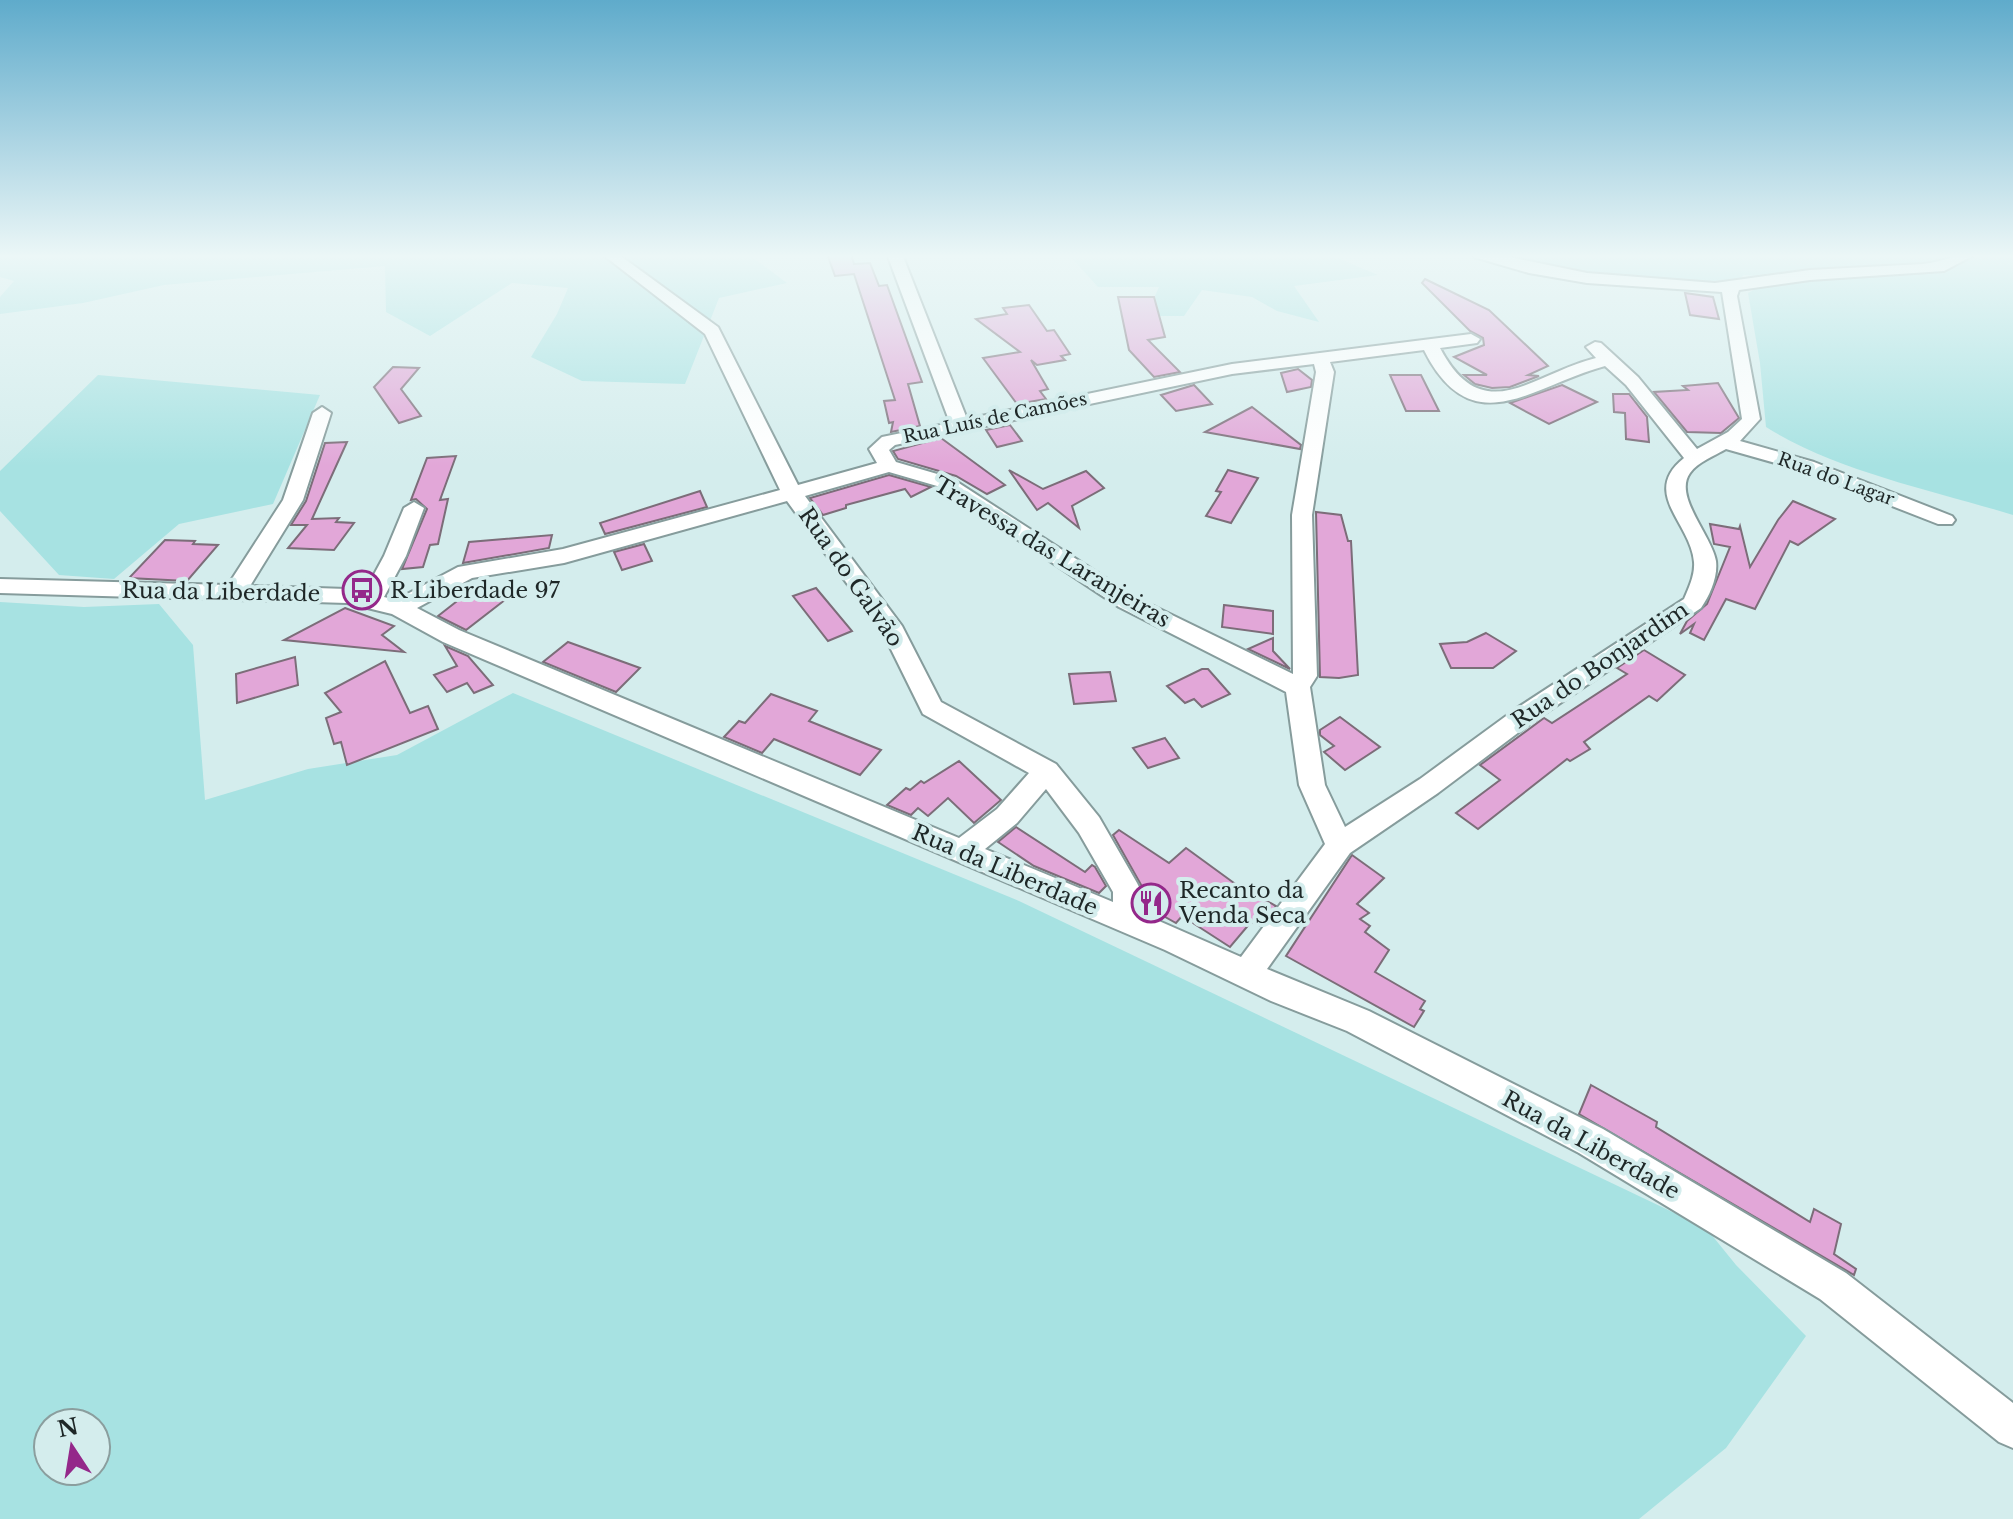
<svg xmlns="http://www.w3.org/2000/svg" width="2013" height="1519" font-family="'Libre Baskerville',serif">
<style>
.green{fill:#a7e2e2;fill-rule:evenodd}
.building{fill:#e2a7d8;stroke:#7c6d79;stroke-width:2}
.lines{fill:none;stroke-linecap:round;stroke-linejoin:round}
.minor-casing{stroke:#869c9c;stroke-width:4}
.minor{fill:#fff;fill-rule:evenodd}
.labels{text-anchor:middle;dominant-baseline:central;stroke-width:8;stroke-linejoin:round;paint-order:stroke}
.far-street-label{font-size:18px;fill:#1e2727;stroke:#d4eded}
.street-label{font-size:22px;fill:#1e2727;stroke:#d4eded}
.poi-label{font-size:22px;fill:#1e2727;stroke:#d4eded;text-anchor:start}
</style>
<rect width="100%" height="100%" fill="#d4eded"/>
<g class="green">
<path d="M0,254H748L787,283L719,298L685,384L582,381L531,357L557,314L568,288L512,283L430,336L386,312L385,266L164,285L83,303L0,314V297L14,281L0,277Z"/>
<path d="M1068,254L1333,256L1378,275L1294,286L1319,322L1277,311L1252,297L1202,290L1184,316H1146L1159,287H1098Z"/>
<path d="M1484,254H2013V515C1933,490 1838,472 1766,427L1760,363L1748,293L1764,284L1758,276L1744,275L1732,286L1562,273Z"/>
<path d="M98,375L320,395L273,504L179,524L114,579L59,575L0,511V471Z"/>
<path d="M0,602L84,607L159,604L193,645L205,800L308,769L397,755L513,693L1019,901L1706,1228L1736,1265L1806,1336L1726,1448L1639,1519H0ZM48,1423H96V1471H48Z"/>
</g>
<g class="building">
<path d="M827,254H851L854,264L870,263L879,286L887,285L922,382L908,384L920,426L891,432L893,422L889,423L884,401L895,400L854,274L835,276Z"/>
<path d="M1425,279L1489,310L1548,366L1528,375L1539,376L1510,387L1492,388L1475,384L1464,375H1487L1454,357L1484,345L1483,338L1470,331L1422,283Z"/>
<path d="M1685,293L1713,297L1719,319L1690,315Z"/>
<path d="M1118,297H1154L1165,337L1148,340L1180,372L1154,377L1129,350Z"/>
<path d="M1029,305L1047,331L1054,330L1070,354L1061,356L1065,360L1037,365L1031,360L1048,389L1040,391L1046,399L1017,404L983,358L1020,352L976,319L1007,314L1003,308Z"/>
<path d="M393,367L419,368L401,389L421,416L399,423L374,387Z"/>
<path d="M1298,369L1312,380L1311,387L1287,392L1281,373Z"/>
<path d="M1390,375H1421L1439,411H1406Z"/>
<path d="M1718,383L1739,418L1721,433L1687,432L1654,392L1688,390L1683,386Z"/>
<path d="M1194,385L1212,404L1176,411L1161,395Z"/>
<path d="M1562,385L1597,402L1549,424L1510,403Z"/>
<path d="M1613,394H1629L1647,417L1649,442L1626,439L1625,413L1614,412Z"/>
<path d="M1252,407L1301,445L1300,449L1205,432Z"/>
<path d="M1010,425L1022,441L997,447L986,430Z"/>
<path d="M941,438L1005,485L987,494L956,476L898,459L893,451Z"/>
<path d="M347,442L312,519L339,518L336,522L354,523L334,550L288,548L307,525H291L306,501L325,443Z"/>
<path d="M456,456L440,500L448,499L438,544L430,545L423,567L402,569L427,509L416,499L411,500L427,458Z"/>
<path d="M1009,470L1043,489L1086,471L1104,488L1072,506L1079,528L1048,503L1037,510Z"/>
<path d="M1228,470L1258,478L1231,523L1206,516L1221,492L1216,491Z"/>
<path d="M889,475L931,487L911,497L905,489L846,505V508L823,515L810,498Z"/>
<path d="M700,491L707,507L605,534L600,523Z"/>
<path d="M1793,501L1835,519L1798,545L1790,541L1755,609L1726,599L1704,640L1690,633L1694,624L1680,634L1687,621L1707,604L1730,547L1714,544L1710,524L1739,529L1740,526L1750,567L1778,520Z"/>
<path d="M1316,512L1341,515L1348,541H1351L1358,675L1339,678L1320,677Z"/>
<path d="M552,535L549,548L463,563L469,542Z"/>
<path d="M165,540L195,541L193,544L218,545L187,581L129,578Z"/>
<path d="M644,544L652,561L622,570L614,552Z"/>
<path d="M479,584L510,596L466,630L438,616Z"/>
<path d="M816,588L852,631L828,641L793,596Z"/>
<path d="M1224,605L1273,611V634L1222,627Z"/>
<path d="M345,608L394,626L382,635L404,652L284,640Z"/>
<path d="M1486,633L1516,651L1493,668H1451L1440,644L1467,642Z"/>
<path d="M1273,638V651L1290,669L1248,649Z"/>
<path d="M568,642L640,668L616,692L543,662Z"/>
<path d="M445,646L468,656L493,685L474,693L467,683L447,692L434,675L457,666Z"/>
<path d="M1644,650L1685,675L1657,701L1649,696L1584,742L1590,749L1570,761L1567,759L1478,829L1456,813L1500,780L1480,765L1544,718L1552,723L1627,674L1617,668Z"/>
<path d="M295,657L298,685L237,703L236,674Z"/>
<path d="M385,661L410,713L428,706L438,729L347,765L341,742L334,744L326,718L341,712L325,693Z"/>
<path d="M1202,669H1208L1230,694L1202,707L1194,699L1185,703L1167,686Z"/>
<path d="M1110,672L1116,701L1074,704L1069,674Z"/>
<path d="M771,694L817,711L809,721L881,750L860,775L774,739L762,753L724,737L739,721L745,723Z"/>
<path d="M1340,717L1380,747L1345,770L1324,752L1334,746L1320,735V730Z"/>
<path d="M1165,738L1179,758L1148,768L1133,748Z"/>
<path d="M959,761L1001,800L974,823L948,798L928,816L918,808L911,815L887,805L906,788L910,790L921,781L924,783Z"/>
<path d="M1016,827L1085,872L1092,865L1095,867L1106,886L1099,893L1034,866L998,842Z"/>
<path d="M1119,830L1169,863L1186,848L1234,883L1276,906L1261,926L1251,922L1230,947L1182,916L1176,923L1151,909L1145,901L1144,890L1113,835Z"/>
<path d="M1352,855L1384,878L1357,904L1369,913L1360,919L1370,926L1365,932L1389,950L1375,972L1425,1001L1420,1009L1424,1011L1414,1027L1286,956Z"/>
<path d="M1591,1085L1657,1122L1656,1127L1810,1222L1814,1209L1841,1224L1834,1254L1856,1269L1854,1275L1579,1114Z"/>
</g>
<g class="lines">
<g class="minor-casing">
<path id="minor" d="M602,254H618L718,327L798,485L877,463L869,449L882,437L950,423L887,254H902L967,419L1232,364L1471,334L1480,339L1477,343L1440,348C1483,430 1532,374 1596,358L1586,347L1595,342L1601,343L1638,377L1697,449L1728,432L1742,419L1722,292L1587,283L1529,273L1474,257L1472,254H1495L1587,273L1715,283L1810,270L1923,264C1942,262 1957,254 1976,254L1944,271L1810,280L1739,290L1737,296L1760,419L1740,441L1814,462L1952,516L1955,520L1952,524H1938L1800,470L1726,449C1714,456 1698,462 1690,473C1673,496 1712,536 1716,561C1718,577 1710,595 1701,608L1535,720L1438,793L1350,853L1267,969L1369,1011L1603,1129L1846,1273L2013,1403V1448L1999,1442L1820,1299L1579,1153L1347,1031L1271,1001L1165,950L443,642L392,614L347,603L0,593V579L228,585L283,500L313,413L322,407L331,413L303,500L250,586L347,589L364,593L384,556L404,508L414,502L424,508L406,556L384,597L396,600L458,567L563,549L780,490L705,334ZM1424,350C1472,446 1533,385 1605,366L1626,385L1684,458C1640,493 1691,523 1694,562C1695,575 1689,587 1684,599L1517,708L1420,779L1345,827L1325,785L1310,687L1317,676L1312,515L1334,372L1330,362ZM1314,364L1316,372L1292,515L1293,674L1135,597L951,478L896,462L889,450L895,445L1232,374ZM889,472L937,486L1119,607L1286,692L1299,785L1325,844L1241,957L1143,914L1141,891L1137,883L1099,817L1056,764L941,702L902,626L805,496ZM787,501L883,633L923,714L1029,773L997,809L959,838L459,630L417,608L472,578L564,563ZM1046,789L1079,833L1113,892V902L985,849L1017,823Z"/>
</g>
<use href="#minor" class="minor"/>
</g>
<linearGradient id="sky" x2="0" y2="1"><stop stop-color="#5fabcb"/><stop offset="0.55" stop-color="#ecf7f7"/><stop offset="1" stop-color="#ecf7f7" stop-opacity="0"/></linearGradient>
<rect width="2013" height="466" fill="url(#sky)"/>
<defs>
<g id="bus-ring" transform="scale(2)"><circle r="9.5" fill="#d4eded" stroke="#94288a" stroke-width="1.5"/><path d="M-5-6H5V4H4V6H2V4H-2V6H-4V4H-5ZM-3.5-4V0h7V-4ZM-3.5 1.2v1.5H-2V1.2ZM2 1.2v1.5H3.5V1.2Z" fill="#94288a"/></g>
<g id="restaurant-ring" transform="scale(2)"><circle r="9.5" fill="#d4eded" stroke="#94288a" stroke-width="1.5"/><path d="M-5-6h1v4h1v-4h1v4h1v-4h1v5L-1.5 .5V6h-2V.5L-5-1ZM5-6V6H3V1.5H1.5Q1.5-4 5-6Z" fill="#94288a"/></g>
</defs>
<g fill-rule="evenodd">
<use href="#bus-ring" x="362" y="590"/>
<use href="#restaurant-ring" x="1151" y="903"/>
</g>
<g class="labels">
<g class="far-street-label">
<text transform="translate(995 418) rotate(-12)">Rua Luís de Camões</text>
<text transform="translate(1836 479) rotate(20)">Rua do Lagar</text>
</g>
<g class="street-label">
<text transform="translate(1052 552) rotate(31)">Travessa das Laranjeiras</text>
<text transform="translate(851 577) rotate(55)">Rua do Galvão</text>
<text transform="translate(221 592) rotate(1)">Rua da Liberdade</text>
<text transform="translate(1600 665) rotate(-34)">Rua do Bonjardim</text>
<text transform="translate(1005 870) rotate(23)">Rua da Liberdade</text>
<text transform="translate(1591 1145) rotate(29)">Rua da Liberdade</text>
</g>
<g class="poi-label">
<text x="390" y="590">R Liberdade 97</text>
<text x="1179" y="890">Recanto da<tspan x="1179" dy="25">Venda Seca</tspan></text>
</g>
</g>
<g transform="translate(72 1447) rotate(348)"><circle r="38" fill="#d4eded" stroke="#8b9e9e" stroke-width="2"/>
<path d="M0-6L14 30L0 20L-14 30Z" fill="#94288a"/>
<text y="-12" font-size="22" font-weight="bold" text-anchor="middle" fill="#1e2727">N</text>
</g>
</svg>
